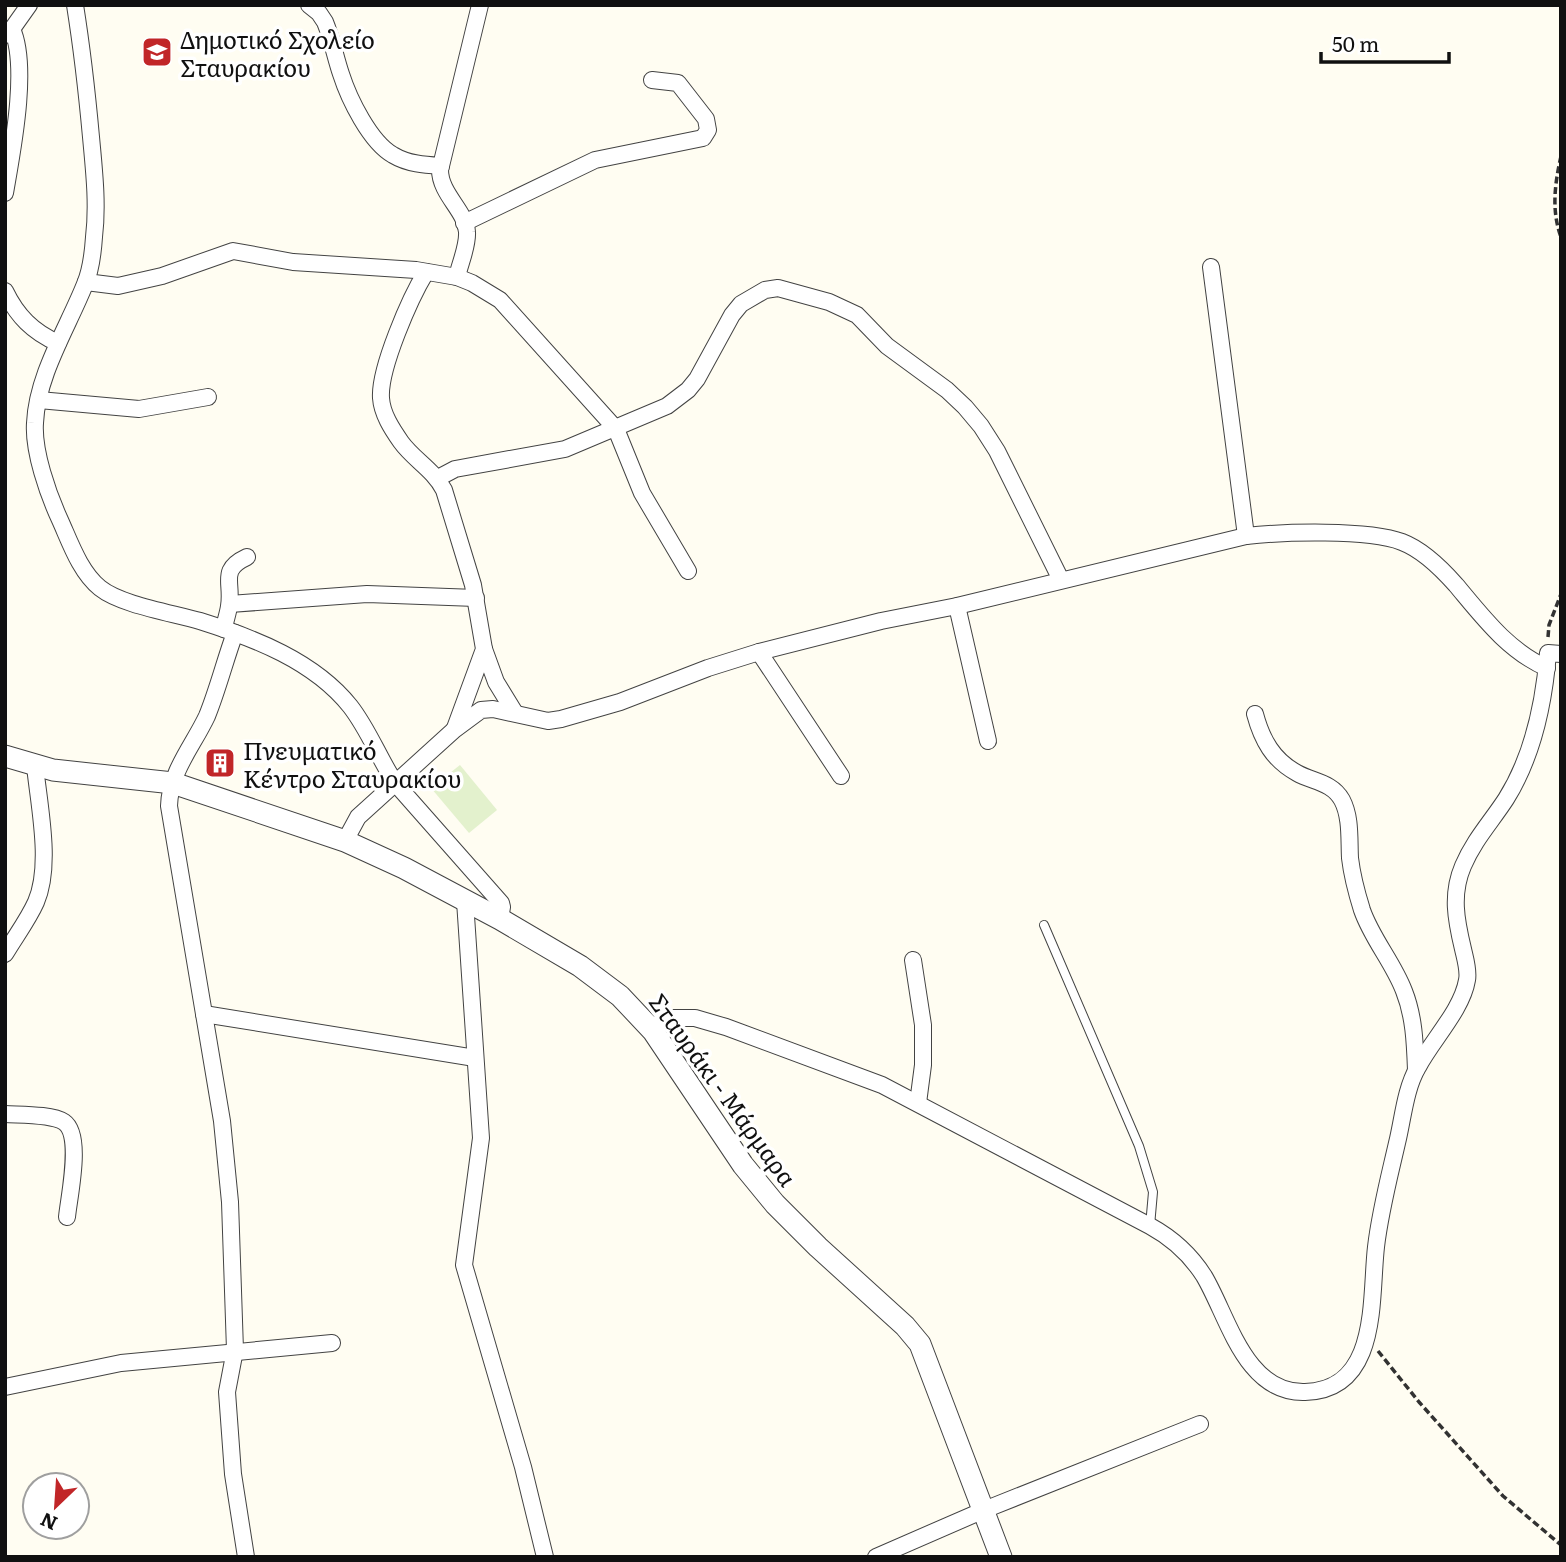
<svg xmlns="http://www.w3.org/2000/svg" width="1566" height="1562" font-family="Literata,serif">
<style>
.pitch{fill:#e3f1cd}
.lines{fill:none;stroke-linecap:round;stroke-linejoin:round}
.service-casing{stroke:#434343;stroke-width:10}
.minor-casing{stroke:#434343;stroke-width:18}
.tertiary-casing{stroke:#434343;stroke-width:23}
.path{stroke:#323232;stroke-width:3.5;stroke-dasharray:7 3.5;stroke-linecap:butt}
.service{stroke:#fff;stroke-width:8}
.minor{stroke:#fff;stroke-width:16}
.tertiary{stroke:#fff;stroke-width:21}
.labels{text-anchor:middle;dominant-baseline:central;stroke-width:7;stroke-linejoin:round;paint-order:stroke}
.poi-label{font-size:24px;fill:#101010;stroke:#fff;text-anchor:start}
.street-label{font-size:24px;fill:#101010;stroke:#fff}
</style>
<rect width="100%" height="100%" fill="#fffdf2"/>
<path class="pitch" d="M460,765L497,810L469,833L431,788Z"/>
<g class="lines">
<g class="service-casing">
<path id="service" d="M1044,925L1139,1146L1153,1192L1150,1226"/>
</g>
<g class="minor-casing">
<g id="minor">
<path d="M75,5C82,49 87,93 91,137C94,170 98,204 94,237C93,252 91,270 85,284C68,327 37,375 35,423C33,451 48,494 60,520C70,542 80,572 100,588C121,605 173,613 200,621C254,638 314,661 350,706C369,730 379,759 396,784L501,903L502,907L500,919"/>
<path d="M309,5L319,13L325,22C332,39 335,56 341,74C349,99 370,142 393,155C408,164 425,165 441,166"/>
<path d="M5,35L12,29L29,5"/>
<path d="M5,193C12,152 29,67 12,29"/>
<path d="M464,223L595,160L703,138L708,130L706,119L678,83L652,80"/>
<path d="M1211,267L1246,536"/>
<path d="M426,272C410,298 379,369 381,398C382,414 392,429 401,442C414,460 433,469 444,490L473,585L484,649L455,728"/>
<path d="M457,277C460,263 468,246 467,232C466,211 440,194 440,170L480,5"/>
<path d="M86,282L118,286L162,276L233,251L293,262L416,270L457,277L472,283L500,300L616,429L642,493L688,571"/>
<path d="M5,291C17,316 33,332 58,343"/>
<path d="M39,400L139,409L208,397"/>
<path d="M438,478L455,469L565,449L667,406L688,390L697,379L732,315L741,304L765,290L778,288L829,302L857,315L887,346L947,390L965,407L981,426L997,451L1061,580"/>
<path d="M230,604L367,594L476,598"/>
<path d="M957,606L988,741"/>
<path d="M224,629C225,621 228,614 229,606C233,582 219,570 247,557"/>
<path d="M235,633C225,660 218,689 207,716C193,746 170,771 169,806L222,1121L230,1202L235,1350L227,1392L233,1474L246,1557"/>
<path d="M484,649L496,682L515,713"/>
<path d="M759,652L841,776"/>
<path d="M1255,714C1262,740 1273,760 1297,773C1313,782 1332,782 1342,800C1351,817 1349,839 1350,858C1352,875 1357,894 1362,910C1372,939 1393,962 1404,991C1414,1016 1415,1043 1416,1070"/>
<path d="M345,841L358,817L454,730L481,710L493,709L548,721L561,719L620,702L708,668L759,652L881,621L957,606L1246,536C1283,532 1368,529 1402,542C1423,550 1441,568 1456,585C1482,616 1508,651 1547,668"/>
<path d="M465,901L481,1138L464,1265L523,1467L545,1557"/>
<path d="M5,954C15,937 28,920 36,902C52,865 39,806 35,766"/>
<path d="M913,960L923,1025V1065L918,1103"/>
<path d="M204,1014L475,1058"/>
<path d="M650,1027L670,1018H695L726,1027L882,1085L1150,1226C1172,1238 1190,1254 1204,1276C1228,1316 1245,1394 1305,1392C1380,1390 1370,1298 1376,1247C1380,1212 1389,1178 1397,1143C1403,1119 1405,1089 1418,1067C1432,1040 1462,1010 1467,980C1469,971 1465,958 1463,949C1456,920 1451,894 1463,866C1474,840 1491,822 1506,799C1533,756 1544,703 1548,653L1561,654"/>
<path d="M5,1114C20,1115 52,1114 64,1122C83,1135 69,1196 67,1217"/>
<path d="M5,1387L121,1363L332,1343"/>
<path d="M876,1557L984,1510L1200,1424"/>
</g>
</g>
<g class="tertiary-casing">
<path id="tertiary" d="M5,756L53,770L173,783L345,841L404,868L500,919L580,966L620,996L653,1031L743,1165L775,1204L818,1247L905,1326L920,1344L1001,1557"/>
</g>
<g class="path">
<path d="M1561,156C1555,183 1551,210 1561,237"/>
<path d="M1548,637L1549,625L1561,594"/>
<path d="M1378,1351L1419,1402L1503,1496L1561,1545"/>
</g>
<use href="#service" class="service"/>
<use href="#minor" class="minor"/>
<use href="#tertiary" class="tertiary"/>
</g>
<defs>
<g id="school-square" transform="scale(1.575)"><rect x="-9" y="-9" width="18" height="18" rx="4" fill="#c12628" stroke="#fff"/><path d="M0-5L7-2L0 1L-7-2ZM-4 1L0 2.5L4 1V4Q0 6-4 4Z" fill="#fff"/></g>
<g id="building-square" transform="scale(1.575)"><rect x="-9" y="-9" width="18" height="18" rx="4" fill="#c12628" stroke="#fff"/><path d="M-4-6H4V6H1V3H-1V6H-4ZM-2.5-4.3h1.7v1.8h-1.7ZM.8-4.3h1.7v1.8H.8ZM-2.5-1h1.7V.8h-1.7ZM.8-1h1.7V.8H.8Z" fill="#fff"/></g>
</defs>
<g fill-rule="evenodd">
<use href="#school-square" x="157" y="52"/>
<use href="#building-square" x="220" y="763"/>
</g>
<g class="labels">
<g class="poi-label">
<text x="180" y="38">Δημοτικό Σχολείο<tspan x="180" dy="28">Σταυρακίου</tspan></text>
<text x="243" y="749">Πνευματικό<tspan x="243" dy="28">Κέντρο Σταυρακίου</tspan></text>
</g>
<g class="street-label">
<text transform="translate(724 1089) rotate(54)">Σταυράκι - Μάρμαρα</text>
</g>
</g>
<rect width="1566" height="1562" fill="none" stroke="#101010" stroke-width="14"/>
<g transform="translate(56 1506) rotate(205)"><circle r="33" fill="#ffffff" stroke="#9f9f9f" stroke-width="2"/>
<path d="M0-5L12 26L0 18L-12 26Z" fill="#c12628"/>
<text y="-10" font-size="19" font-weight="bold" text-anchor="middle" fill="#101010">N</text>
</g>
<path d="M1321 52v10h128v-10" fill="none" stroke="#101010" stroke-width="3.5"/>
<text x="1332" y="52" font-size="21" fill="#101010" stroke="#ffffff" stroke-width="5" paint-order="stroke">50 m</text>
</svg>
